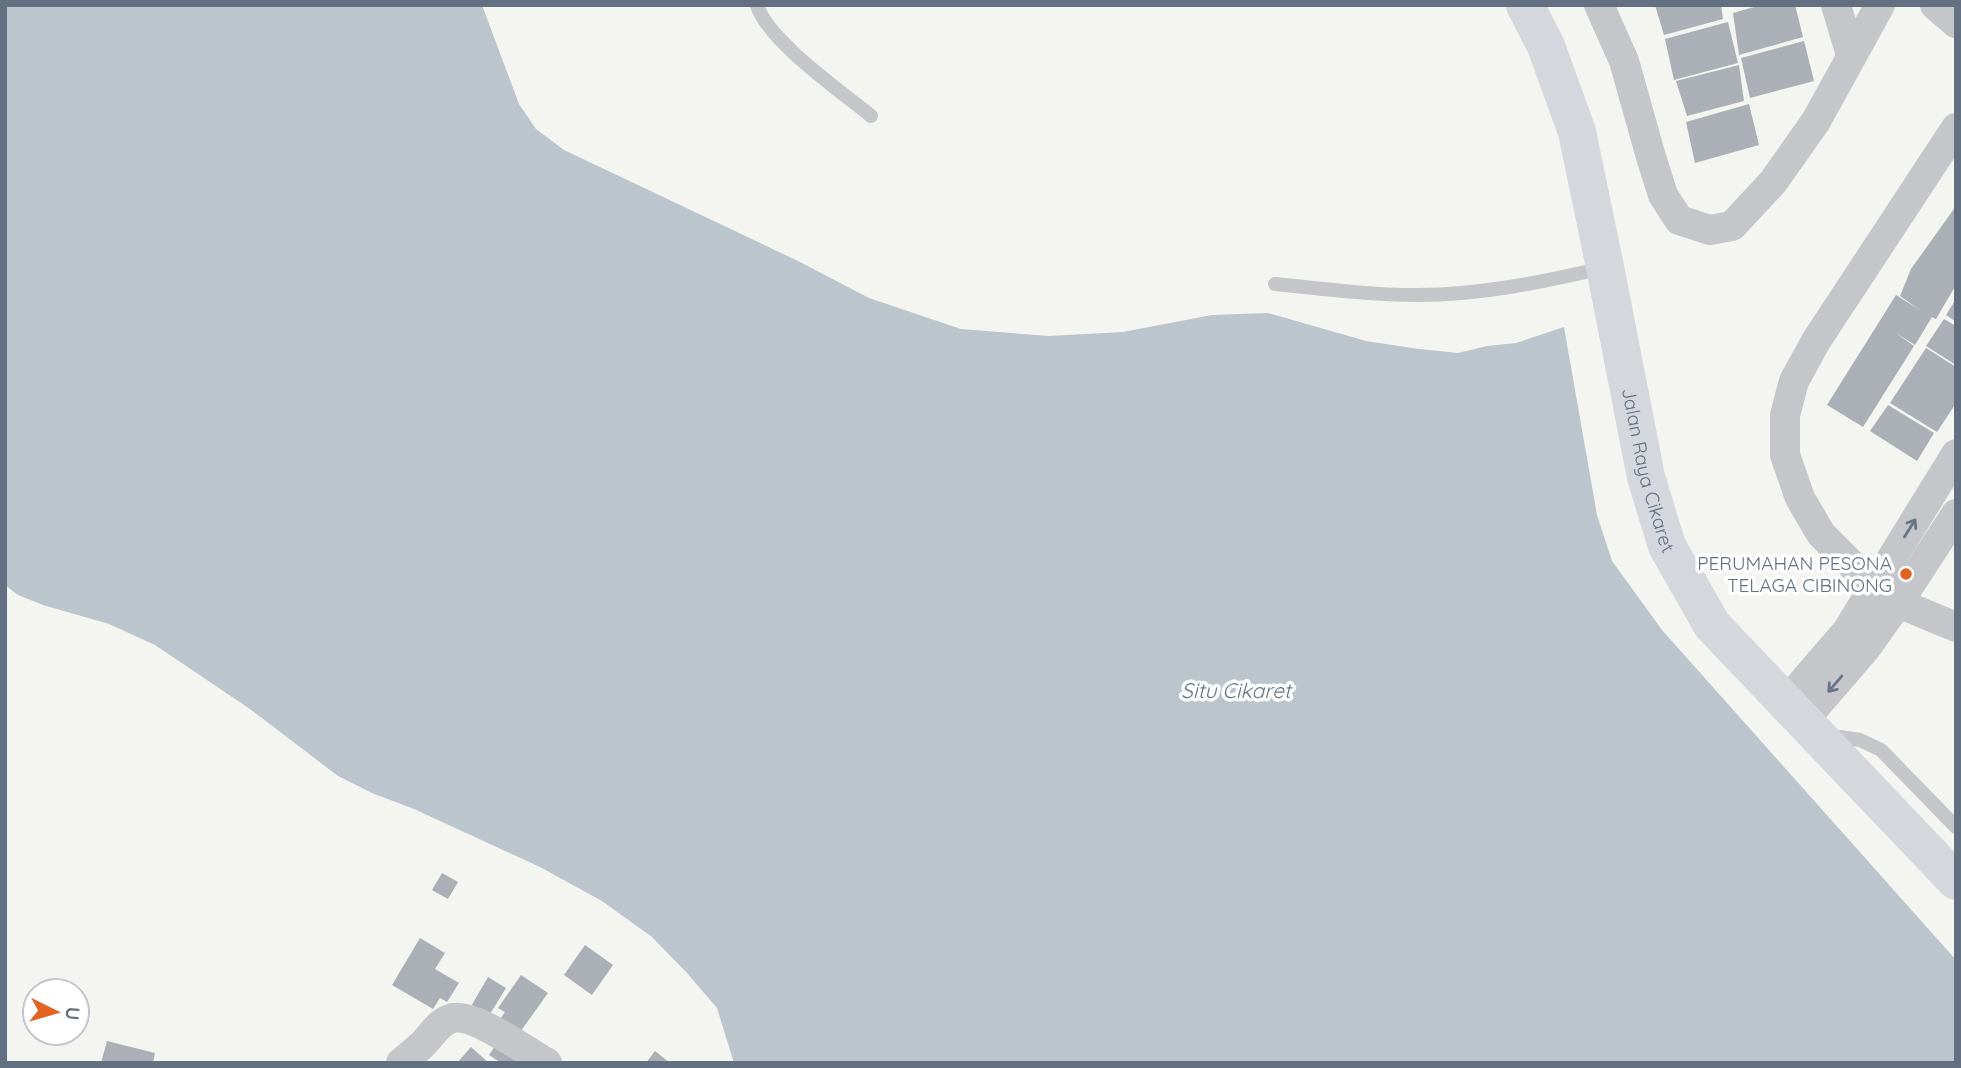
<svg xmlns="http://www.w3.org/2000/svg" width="1961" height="1068" font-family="Quicksand,sans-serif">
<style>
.water{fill:#bcc5cc}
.building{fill:#aab0b6}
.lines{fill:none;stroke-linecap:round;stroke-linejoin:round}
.service{stroke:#c4c6ca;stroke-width:14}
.minor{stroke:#c4c6ca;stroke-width:30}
.secondary{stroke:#d4d7dc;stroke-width:38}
.oneway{stroke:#687485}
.poi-dot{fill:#e36421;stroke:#fff;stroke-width:2.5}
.labels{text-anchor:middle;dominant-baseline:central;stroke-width:7;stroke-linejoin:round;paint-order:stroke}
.street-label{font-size:19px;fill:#637081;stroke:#fff}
.poi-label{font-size:19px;fill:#637081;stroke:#fff;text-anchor:end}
.water-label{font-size:21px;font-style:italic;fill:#637985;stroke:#fff}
</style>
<rect width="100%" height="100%" fill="#f4f4f0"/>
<path class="water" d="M5,5H482L519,104L536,129L564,150L798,261L869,298L961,329L1049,336L1123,332L1212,315L1268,313L1366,341L1419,349L1458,353L1487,346L1516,343L1564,327L1597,515L1612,561L1662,630L1956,960V1063H734L717,1008L687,973L652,937L602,901L540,867L414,809L372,793L338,776L250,709L155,645L109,624L43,605L18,595L5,585Z"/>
<g class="building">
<path d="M1655,5H1721L1723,19L1664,35Z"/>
<path d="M1761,5H1795L1803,37L1739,55L1733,13Z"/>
<path d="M1728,22L1738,63L1674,80L1665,39Z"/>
<path d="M1804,41L1814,81L1750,98L1741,58Z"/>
<path d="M1739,65L1744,101L1687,116L1676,81Z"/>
<path d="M1749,104L1759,145L1695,163L1686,122Z"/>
<path d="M1956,206V285L1936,319L1932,317L1915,345L1896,333L1914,346L1863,427L1827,405L1896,295L1920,310L1900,296L1911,269Z"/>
<path d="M1956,299V322L1946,315Z"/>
<path d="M1944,319L1956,326V365L1926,346Z"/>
<path d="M1926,348L1956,367V403L1937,432L1890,403Z"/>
<path d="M1888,405L1934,433L1917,461L1870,431Z"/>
<path d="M442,873L458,882L448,899L432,890Z"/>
<path d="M420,938L445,953L435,969L459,983L447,1002L440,998L433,1009L392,985Z"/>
<path d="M585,945L613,965L592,995L564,975Z"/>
<path d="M521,975L548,993L518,1035L496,1025L505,1012L498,1008Z"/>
<path d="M488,977L506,988L487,1019L470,1008Z"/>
<path d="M107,1041L155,1053L153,1063H101Z"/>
<path d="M497,1043L534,1063H501L489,1055Z"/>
<path d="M471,1047L489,1063H457Z"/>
<path d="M655,1051L670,1063H646Z"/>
</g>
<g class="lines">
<g class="service">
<path d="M757,5C767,40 842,92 871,116"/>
<path d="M1275,284C1322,289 1371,295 1418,295C1480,295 1543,282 1603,268"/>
<path d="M1830,741L1840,737L1860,740L1881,750L1956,827"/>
</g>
<g class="minor">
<path d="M1599,5L1624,61L1651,157L1663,195L1679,220L1710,230L1732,226L1773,182L1816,121L1880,5"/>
<path d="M1836,5L1851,55"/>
<path d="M1935,5L1956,23"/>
<path d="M1956,128L1816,341L1794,381L1785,415V455L1800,498L1821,534L1874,587L1898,603L1956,627"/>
<path d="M1786,702L1847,631L1956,454"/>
<path d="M1804,720L1866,648L1898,603L1956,514"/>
<path d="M401,1063C408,1057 415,1051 422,1045C431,1036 438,1023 450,1019C471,1010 527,1052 547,1063"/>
</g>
<path class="secondary" id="s1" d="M1525,5L1546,46L1577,132L1605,267L1646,477L1667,546L1712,625L1956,881"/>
</g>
<defs><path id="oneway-shaft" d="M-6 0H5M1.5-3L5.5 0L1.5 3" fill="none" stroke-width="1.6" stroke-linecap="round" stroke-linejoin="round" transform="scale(1.75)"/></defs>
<g class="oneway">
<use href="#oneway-shaft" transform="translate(1910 528) rotate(-58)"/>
<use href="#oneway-shaft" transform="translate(1835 684) rotate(131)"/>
</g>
<circle class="poi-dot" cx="1906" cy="574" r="7"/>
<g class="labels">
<g class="street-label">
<text stroke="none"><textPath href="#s1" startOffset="483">Jalan Raya Cikaret</textPath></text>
</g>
<g class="poi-label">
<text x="1892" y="563">PERUMAHAN PESONA<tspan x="1892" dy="22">TELAGA CIBINONG</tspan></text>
</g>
<g class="water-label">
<text x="1236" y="690">Situ Cikaret</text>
</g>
</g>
<rect width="1961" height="1068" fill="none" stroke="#637081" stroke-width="14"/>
<g transform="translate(56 1012) rotate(95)"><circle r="33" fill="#ffffff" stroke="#c1c6cd" stroke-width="2"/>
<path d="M0-5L12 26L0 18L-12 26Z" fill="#e36421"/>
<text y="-10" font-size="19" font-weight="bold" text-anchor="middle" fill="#637081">U</text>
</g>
</svg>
